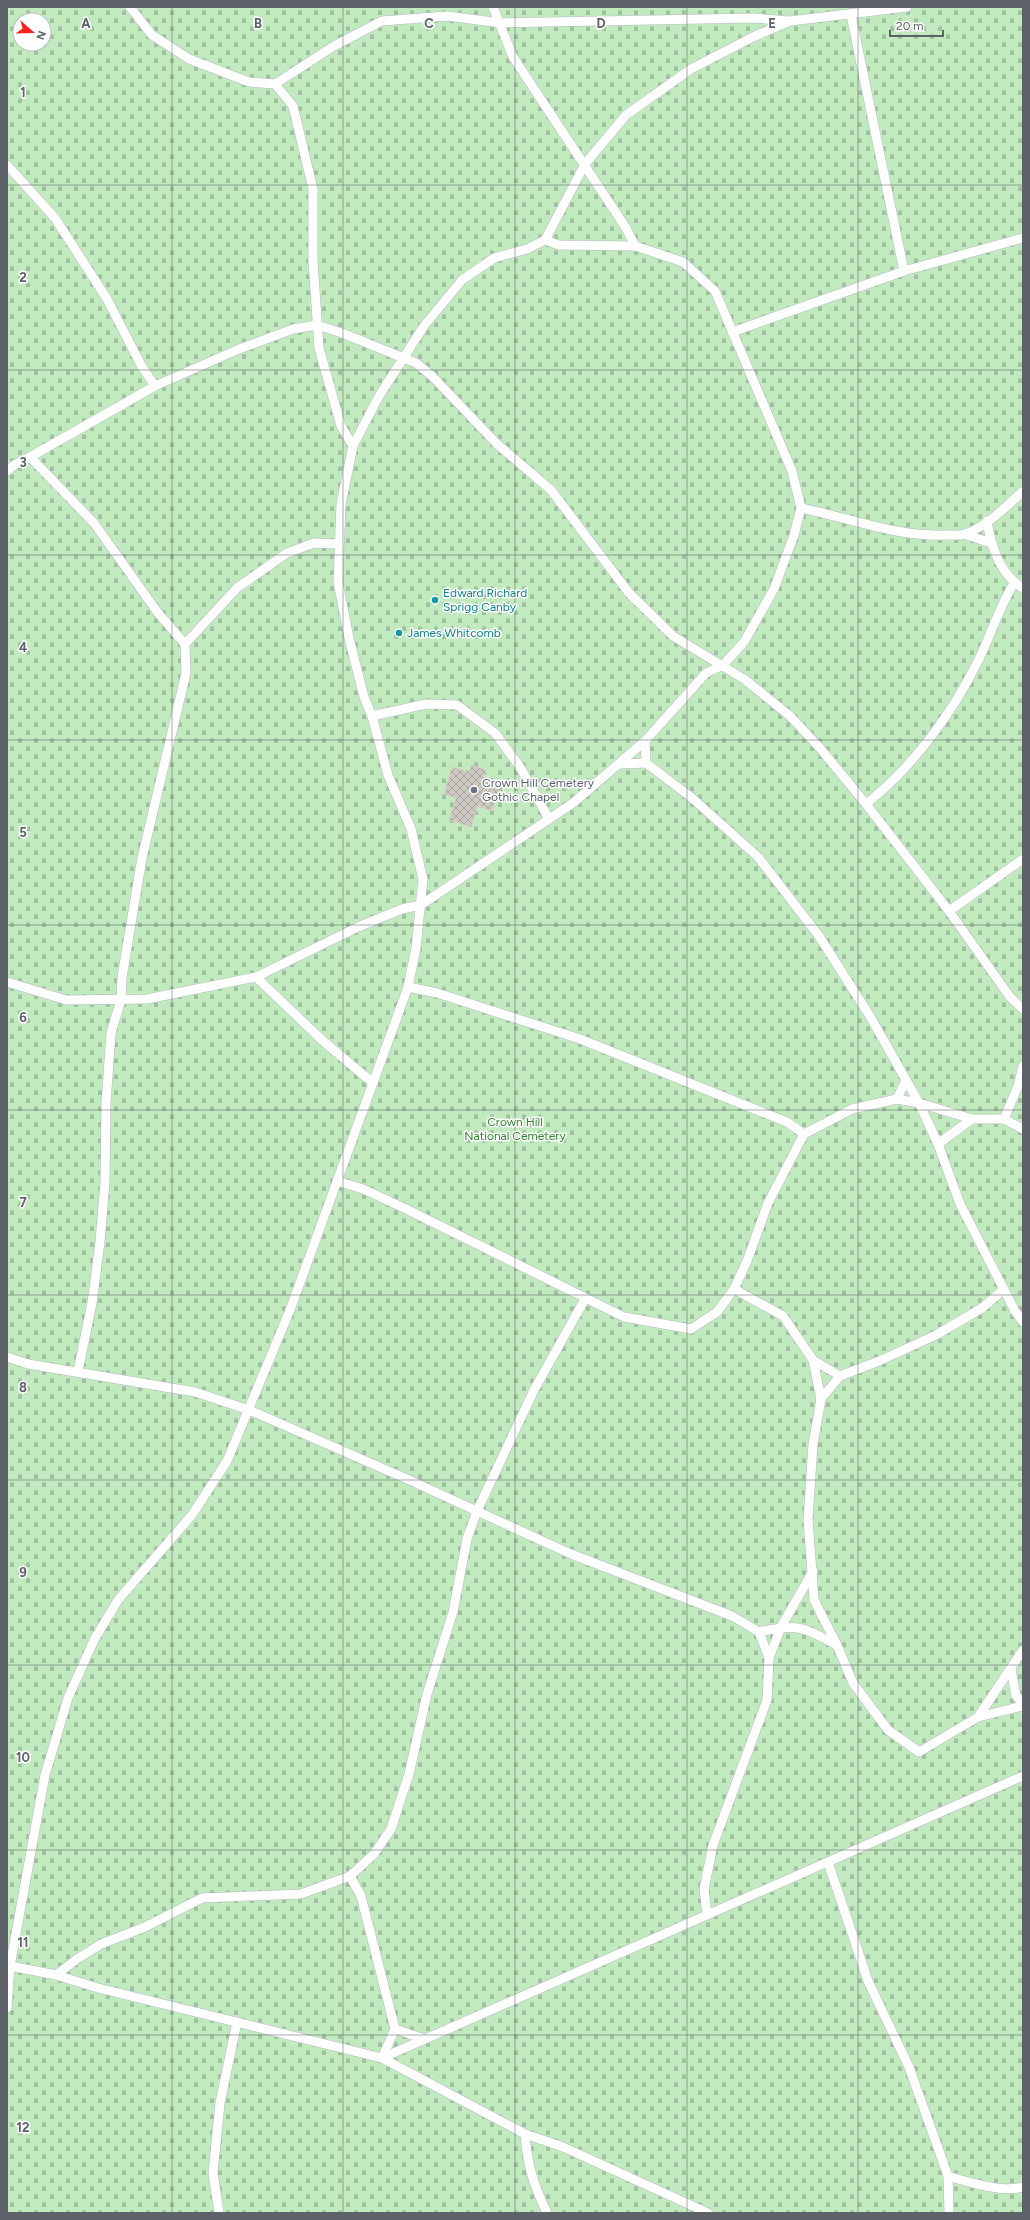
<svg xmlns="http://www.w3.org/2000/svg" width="1030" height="2220" font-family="Figtree,sans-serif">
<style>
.cemetery{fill:url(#cemetery-stones);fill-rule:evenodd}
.building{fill:url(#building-cross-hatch);stroke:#d6cec2}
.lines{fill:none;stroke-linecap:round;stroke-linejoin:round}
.lane-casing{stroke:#b7bbc0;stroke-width:10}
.lane{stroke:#fff;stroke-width:9}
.grid{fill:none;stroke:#5c6267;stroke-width:1;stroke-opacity:0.55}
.culture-dot{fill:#0f9aa8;stroke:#fff;stroke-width:1.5}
.worship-dot{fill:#6b7280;stroke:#fff;stroke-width:1.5}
.labels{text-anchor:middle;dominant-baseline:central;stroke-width:3;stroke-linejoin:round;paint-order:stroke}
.culture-label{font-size:12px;fill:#0d838f;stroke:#fff;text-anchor:start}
.worship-label{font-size:12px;fill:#5b616d;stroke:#fff;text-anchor:start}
.park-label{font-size:12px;fill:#2e862c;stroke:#fff}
.grid-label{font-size:13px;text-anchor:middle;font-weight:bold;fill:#5c6267;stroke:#fff;stroke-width:3;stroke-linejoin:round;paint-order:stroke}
</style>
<defs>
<pattern id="cemetery-stones" width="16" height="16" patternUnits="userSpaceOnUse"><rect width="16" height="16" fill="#c1eabf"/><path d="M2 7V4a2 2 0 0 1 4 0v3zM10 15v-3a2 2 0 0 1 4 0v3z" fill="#a0c19f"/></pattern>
<pattern id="building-cross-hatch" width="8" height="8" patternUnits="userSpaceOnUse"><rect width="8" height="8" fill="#cecac3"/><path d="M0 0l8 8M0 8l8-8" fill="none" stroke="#aaa7a2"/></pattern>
</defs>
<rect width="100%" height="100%" fill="#f0ede5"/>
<path class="cemetery" d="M7,7H1023V2213H7ZM20,20H44V44H20Z"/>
<path class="building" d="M472,765L486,770L483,777L501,783L492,811L478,806L471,827L449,820L456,798L444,794L452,767L469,772Z"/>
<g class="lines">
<g class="lane-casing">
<g id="lane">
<path d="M130,7L152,35L189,59L249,82L275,84L334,46L382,21L447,16L501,23L754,18L789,21"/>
<path d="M493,7L513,57L626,228L635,246"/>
<path d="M851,15L904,271"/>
<path d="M275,84L293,106L313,189V261L319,348L341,426L353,446"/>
<path d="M7,165L55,218L107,299L141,365L155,386"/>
<path d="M732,332L904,271L1023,238"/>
<path d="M30,457L94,523L158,613L185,644"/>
<path d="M7,471L14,465L30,457L155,386L239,349L293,329L317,325L342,333L416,363L432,376L497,444L551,490L629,593L673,636L744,679L790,716L819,747L866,804L949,911L1010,997L1023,1009"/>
<path d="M801,508C850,518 896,537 946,535C952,535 959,536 965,534C986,527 1007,506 1023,491"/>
<path d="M987,521C991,546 1000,575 1023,588"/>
<path d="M964,534L991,543"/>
<path d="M372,716L426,704L457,705L495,733L520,767L549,819"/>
<path d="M646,763L692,798L758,857L819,936L871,1018L919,1103L938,1144L960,1204L1015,1311L1023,1322"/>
<path d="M620,764L646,763L645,741"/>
<path d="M866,804C915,765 954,711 981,655C992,631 1000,606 1014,583"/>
<path d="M949,911L1023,859"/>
<path d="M256,977L323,1041L373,1083"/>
<path d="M7,982L66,1000L147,999L256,977L358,927L402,909L421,905L573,803L645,741L706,673L723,665L744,642L774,589L794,535L801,508L792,471L715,291L683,262L635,246L559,245L545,240"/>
<path d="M408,987L437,993L580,1039L787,1122L804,1134"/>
<path d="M897,1099L906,1080"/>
<path d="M1004,1119L1018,1086L1023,1066"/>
<path d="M938,1144L972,1119"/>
<path d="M337,1181L363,1189L404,1208L624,1317L691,1329L717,1312L734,1289L747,1261L768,1203L804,1134L852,1109L897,1099L919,1103L972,1119H1004L1023,1129"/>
<path d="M734,1289L783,1316L813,1360L821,1399"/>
<path d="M1003,1290L982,1308L936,1335L879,1361L840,1376L821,1399L813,1444L808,1519L814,1600L837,1645L853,1683L888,1730L919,1752L978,1717L1023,1650"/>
<path d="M7,1357L28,1364L195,1392L249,1410L407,1479L571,1554L732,1616L759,1632L769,1658L767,1700L713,1845L704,1889L707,1914"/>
<path d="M813,1360L840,1376"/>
<path d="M78,1371L92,1303L100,1242L105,1182L106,1103L111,1033L121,1000L122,977L142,858L186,673L185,644L237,588L287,553L314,543L338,544"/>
<path d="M759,1632C799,1623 802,1627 837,1645"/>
<path d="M769,1658L781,1627L813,1571"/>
<path d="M1011,1669L1016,1696L1023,1702"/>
<path d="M978,1717L1023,1706"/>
<path d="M828,1862L868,1981L909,2067L948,2176L949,2213"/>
<path d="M350,1876L361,1896L395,2029L382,2058L525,2134L563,2147L708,2213"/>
<path d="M7,1965L10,1966L45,1775L68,1698L94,1640L118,1600L192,1515L227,1461L290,1310L408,987L416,948L423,879L411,829L388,775L372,716L364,697L349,638L338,582L341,504L353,446L379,396L424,326L462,280L494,258L527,249L545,240L585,164L626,115L691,69L753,37L790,21L907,7"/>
<path d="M56,1975L77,1959L101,1944L145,1927L202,1898L301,1894L350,1876L374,1854L391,1829L409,1774L427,1694L453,1612L467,1539L477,1511L534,1390L585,1299"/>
<path d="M7,2008L10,1966L56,1975L98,1988L382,2058L1023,1776"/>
<path d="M395,2029L424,2039"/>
<path d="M525,2134C527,2165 534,2186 547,2213"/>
<path d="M948,2176C968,2182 1003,2193 1023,2187"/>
<path d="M219,2213L213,2173L220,2103L237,2022"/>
</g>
</g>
<use href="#lane" class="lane"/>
</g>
<path class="grid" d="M172,7V2213M343,7V2213M515,7V2213M687,7V2213M858,7V2213M7,185H1023M7,370H1023M7,555H1023M7,740H1023M7,925H1023M7,1110H1023M7,1295H1023M7,1480H1023M7,1665H1023M7,1850H1023M7,2035H1023"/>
<g class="culture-dot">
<circle cx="435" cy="600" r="4"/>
<circle cx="399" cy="633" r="4"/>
</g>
<circle class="worship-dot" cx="474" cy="790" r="4"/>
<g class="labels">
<g class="culture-label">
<text x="443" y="593">Edward Richard<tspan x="443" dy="14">Sprigg Canby</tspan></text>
<text x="407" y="633">James Whitcomb</text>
</g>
<g class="worship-label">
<text x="482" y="783">Crown Hill Cemetery<tspan x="482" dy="14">Gothic Chapel</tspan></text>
</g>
<g class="park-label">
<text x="515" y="1122">Crown Hill<tspan x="515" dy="14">National Cemetery</tspan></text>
</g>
</g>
<g class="grid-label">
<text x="86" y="28">A</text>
<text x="258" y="28">B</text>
<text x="429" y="28">C</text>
<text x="601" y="28">D</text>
<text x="772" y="28">E</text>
<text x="23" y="97">1</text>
<text x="23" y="282">2</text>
<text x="23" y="467">3</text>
<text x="23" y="652">4</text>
<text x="23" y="837">5</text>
<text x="23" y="1022">6</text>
<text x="23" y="1207">7</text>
<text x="23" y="1392">8</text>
<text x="23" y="1577">9</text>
<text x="23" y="1762">10</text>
<text x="23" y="1947">11</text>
<text x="23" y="2132">12</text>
</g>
<rect width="1030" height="2220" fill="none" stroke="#5c6267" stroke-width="16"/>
<g transform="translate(32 32) rotate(110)"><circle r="19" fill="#ffffff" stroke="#bec0c2"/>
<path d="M0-3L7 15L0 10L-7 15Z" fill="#fb2220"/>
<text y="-6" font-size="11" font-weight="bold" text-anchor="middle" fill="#5c6267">N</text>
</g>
<path d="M890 30v6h53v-6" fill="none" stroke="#5c6267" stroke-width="2"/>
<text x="896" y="30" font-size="12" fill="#5c6267" stroke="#ffffff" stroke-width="3" paint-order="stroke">20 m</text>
</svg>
